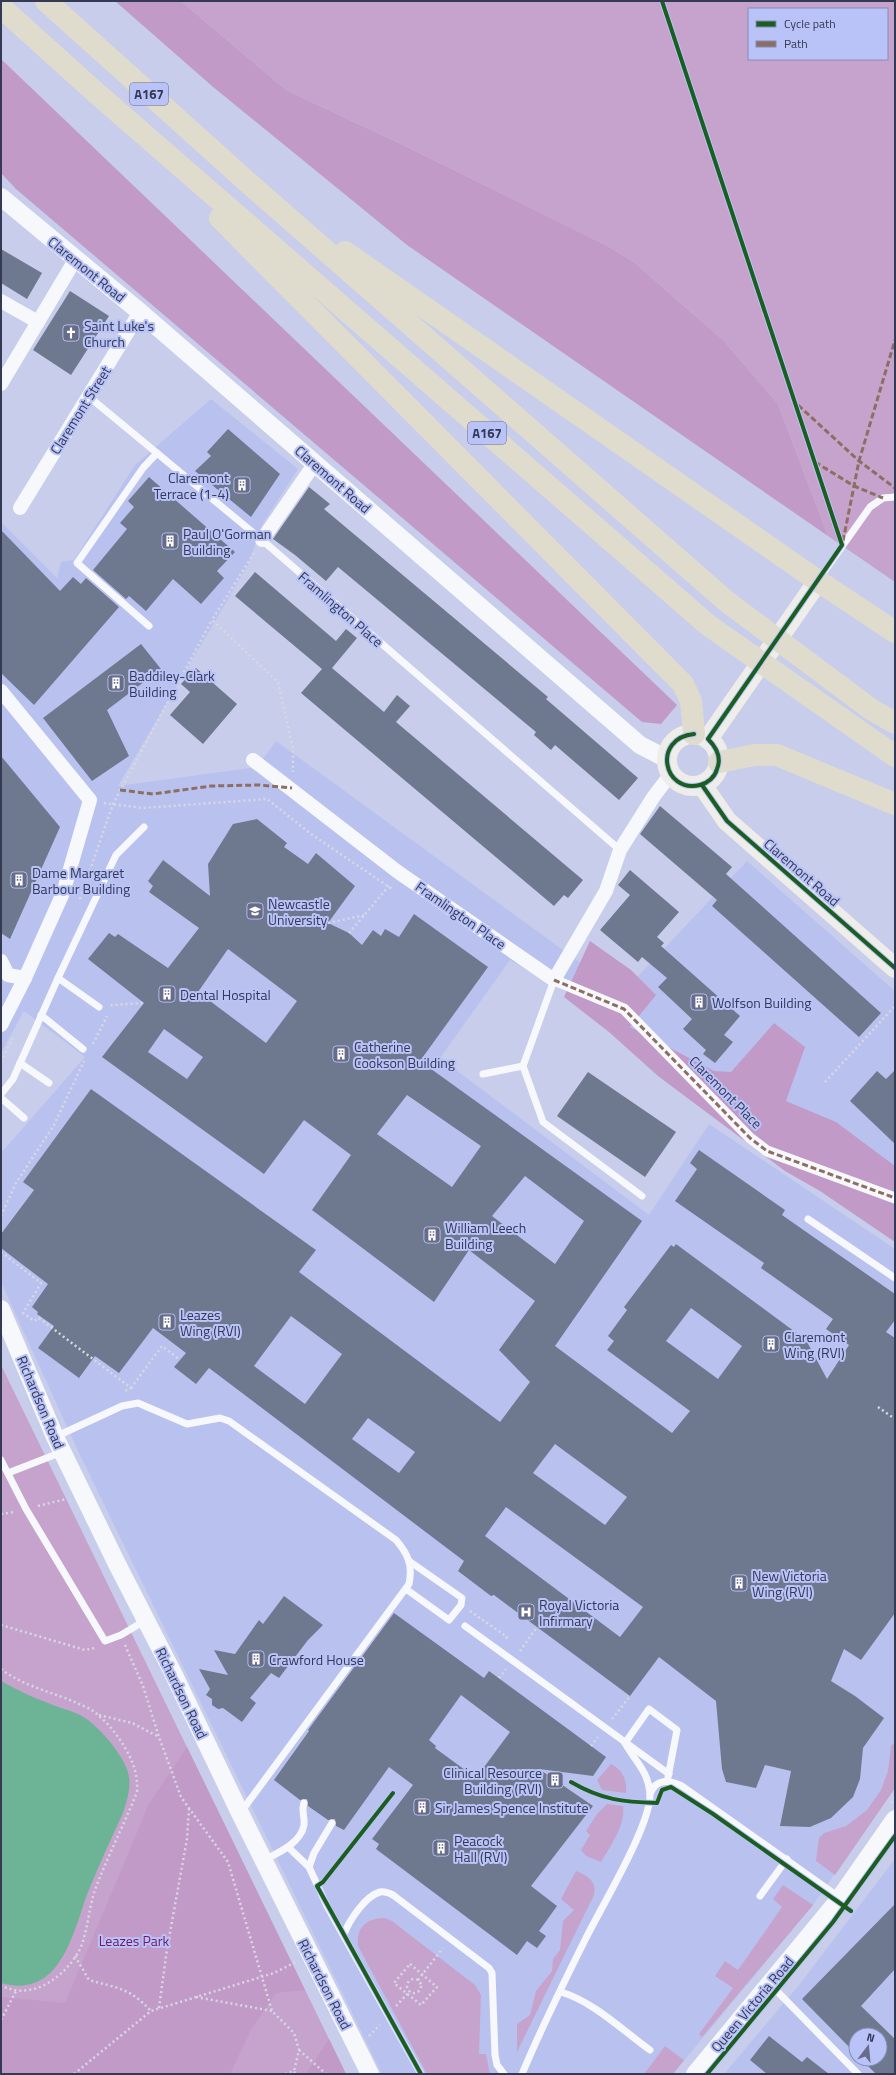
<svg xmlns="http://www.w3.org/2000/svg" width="896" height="2075" font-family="'Titillium Web',sans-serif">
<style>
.built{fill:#b9c2ef;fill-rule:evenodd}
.green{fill:#c6a3cc;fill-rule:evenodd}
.forest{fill:#c29ac7}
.water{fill:#6db496}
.building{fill:#6e798f;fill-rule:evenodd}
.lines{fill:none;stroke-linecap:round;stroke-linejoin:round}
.path{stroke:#d7d9e2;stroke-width:2.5;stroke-dasharray:2 3;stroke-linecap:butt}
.service{stroke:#f7f8fc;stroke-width:7}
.pedestrian{stroke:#f7f8fc;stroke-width:11}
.minor{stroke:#f7f8fc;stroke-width:14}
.tertiary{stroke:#f7f8fc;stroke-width:18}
.secondary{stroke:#eeedea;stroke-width:20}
.trunk{stroke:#dfdcce;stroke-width:22}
.quiet{stroke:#8d6e63;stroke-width:3;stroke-dasharray:6 3;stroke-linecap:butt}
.cycleway-casing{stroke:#b9c3f8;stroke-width:6}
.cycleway{stroke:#1b5e20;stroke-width:4}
.labels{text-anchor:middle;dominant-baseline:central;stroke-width:4;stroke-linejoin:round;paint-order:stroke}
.shield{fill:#b9c3f8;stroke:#5c6285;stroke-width:1}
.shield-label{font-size:13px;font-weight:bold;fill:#343954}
.street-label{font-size:14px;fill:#343954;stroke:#b9c3f8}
.poi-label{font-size:14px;fill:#343954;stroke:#b9c3f8;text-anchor:start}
.park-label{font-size:14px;fill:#751764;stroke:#b9c3f8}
</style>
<rect width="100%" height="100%" fill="#c7cdea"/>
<g class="built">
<path d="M211,399L298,469L262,525L248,565L118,786L257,767L276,741L622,993L747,861L895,991V1208L617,1020L510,960L440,1058L649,1215L709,1124L895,1249V1788L813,1905L673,2074H382L79,1453L1,1282V1153L85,1057L93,1063L24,1011L1,1053V522L57,578L61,562L74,560L135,465Z"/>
<path d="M895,1859V2074H724L799,1985ZM856,2035H880V2059H856Z"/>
</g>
<g class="green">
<path d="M181,1H895V582L828,536L778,404L724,341L635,263L606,245L403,145L286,90ZM749,9H887V59H749Z"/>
<path d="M1,1365L346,2074H1Z"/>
<path d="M895,1742V1788L835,1875L816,1861L819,1838L824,1833L846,1826L867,1810L881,1790L888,1771L891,1746Z"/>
<path d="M611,1764C623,1770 627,1780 626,1793L602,1790L597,1780Z"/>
<path d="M607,1804L623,1806C626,1824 610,1847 601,1862L586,1856L581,1850L590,1835L586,1831L597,1814Z"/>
<path d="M576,1871C587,1876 597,1880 594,1895L517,2052V2024L530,2015L536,1991L552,1971L553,1959L560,1950L563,1921L574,1910L561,1899Z"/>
<path d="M783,1885L813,1905L702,2037L699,2034L733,1988L715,1976L725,1961L738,1970L782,1907L773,1899Z"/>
<path d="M385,1918L392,1921L475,1985L481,1995L479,2054H486L490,2074H427L358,1946C356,1927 367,1918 385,1918Z"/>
<path d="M665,2046L684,2060L673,2074H644Z"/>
</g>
<g class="forest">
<path d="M115,1H181L286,90L403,145L606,245L635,263L724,341L778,404L828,536L407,245L212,86Z"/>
<path d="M1,59L677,705L661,724L642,722L16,189L1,173Z"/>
<path d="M590,941L631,970L656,995L630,1027L714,1071L731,1072L774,1023L805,1047L786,1101L836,1122L895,1166V1242L820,1191L785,1171L658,1076L609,1032L564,997Z"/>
<path d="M187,1747L305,1990L276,1993L251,2030L230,2074H1V1997L65,2003L149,1804Z"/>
<path d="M329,2039L346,2074H308L307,2072Z"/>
</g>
<path class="water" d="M1,1681C16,1689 31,1697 48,1703C59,1708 71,1710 82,1716C98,1725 122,1753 128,1772C132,1785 127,1801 123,1813C111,1839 99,1865 88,1892C73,1932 61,2000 1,1983Z"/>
<g class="building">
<path d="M1,249L42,273L27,299L1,283Z"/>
<path d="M70,291L109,316L71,375L33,350Z"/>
<path d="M228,429L280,474L251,517L195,471L211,456L207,452Z"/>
<path d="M149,477L235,552L217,571L224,578L201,604L173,579L146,611L129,596L126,599L93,570L127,529L120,523L134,507L128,501Z"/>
<path d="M309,487L330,504L324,509L548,697L546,699L638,778L619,800L555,745L551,750L534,735L536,732L338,567L326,581L295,555L273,539Z"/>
<path d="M1,530L60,591L73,577L81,584L86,578L119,607L34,705L1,673Z"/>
<path d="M255,572L336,641L346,629L357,638L332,668L384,712L397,695L410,706L396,722L583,880L568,898L564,895L554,906L301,693L322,669L235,596Z"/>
<path d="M141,644L161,669L107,710L129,756L92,781L43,718Z"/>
<path d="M196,668L237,704L203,744L170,715L190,692L181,684Z"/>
<path d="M1,756L60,827L10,939L1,933Z"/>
<path d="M660,806L732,867L726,874L881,1013L859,1037L712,906L717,900L640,834Z"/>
<path d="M257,819L287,843L284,847L308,864L316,853L355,886L328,923L349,933L362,945L373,930L381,936L385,929L399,937L414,914L488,967L420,1061L642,1221L555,1346L672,1433L690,1411L607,1350L614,1341L608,1336L627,1310L624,1307L671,1245L674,1247L676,1244L806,1340L827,1379L849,1345L826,1329L833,1319L761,1268L764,1263L675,1201L697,1169L690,1163L699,1150L785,1210L782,1215L895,1294V1320L886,1332L895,1338V1613L861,1660L844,1649L831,1681L855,1696L884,1718L863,1748L860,1779L853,1797L831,1818L810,1827L780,1826L791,1771L765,1765L756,1788L726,1782L722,1769L716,1701L659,1657L630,1696L494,1595L491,1596L458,1571L464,1561L209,1368L196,1384L174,1367L186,1353L153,1328L119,1373L95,1356L79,1378L38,1348L54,1326L37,1314L38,1312L32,1307L48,1284L1,1248V1234L34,1190L23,1182L91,1089L316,1250L299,1272L500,1422L530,1382L499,1350L535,1301L469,1250L434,1302L312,1210L351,1155L304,1120L264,1174L102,1057L144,1003L88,959L109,933L115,937L118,934L168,968L199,928L149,892L153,886L148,881L163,860L210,896L208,864L233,824ZM228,949L297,1001L266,1043L198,992ZM164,1029L203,1057L187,1079L148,1052ZM407,1095L481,1146L452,1187L377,1134ZM525,1176L584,1221L555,1264L492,1216ZM691,1308L742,1346L718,1379L666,1341ZM291,1316L342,1354L305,1404L254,1366ZM368,1418L415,1452L399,1473L352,1439ZM555,1444L627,1497L605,1525L533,1473ZM506,1507L643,1607L620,1637L485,1536Z"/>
<path d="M630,870L679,912L657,937L664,943L661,946L740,1016L724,1035L733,1042L715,1063L703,1054L706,1050L683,1029L692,1019L658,987L667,978L642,957L638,962L600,930L630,895L618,885Z"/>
<path d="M895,1070V1144L850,1101L877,1071L886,1079Z"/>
<path d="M588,1072L676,1132L645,1177L557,1116Z"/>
<path d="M284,1596L323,1625L308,1640L279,1678L271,1673L250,1698L256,1703L242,1722L223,1708L218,1709L212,1705V1699L206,1695L210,1689L199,1669L228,1675L214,1650L235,1654L259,1620L263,1624Z"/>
<path d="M394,1613L484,1678L489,1671L606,1757L593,1776L539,1769L593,1806L531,1886L557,1906L539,1931L546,1936L537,1948L527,1941L517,1955L376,1849L379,1844L372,1839L413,1785L389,1767L344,1830L336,1826L335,1819L328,1820L308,1806L307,1799L300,1800L274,1780L309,1731L308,1730ZM461,1695L510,1732L476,1778L435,1748L436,1746L429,1740Z"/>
<path d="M895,1904V1969L861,2006L895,2039V2074H876L861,2059H880V2035H856V2054L802,1999Z"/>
<path d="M769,2036L802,2062L807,2057L829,2074H767L750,2060Z"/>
</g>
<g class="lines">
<g class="path">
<path d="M254,553L212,620L278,682L293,749V772"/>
<path d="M104,803L143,808L267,799L311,834L392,889"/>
<path d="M80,899L113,804L212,620"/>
<path d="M328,923L365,915"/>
<path d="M349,933L389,886"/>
<path d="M111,1006L112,1005L144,1003"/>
<path d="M93,1044L107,1016"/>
<path d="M1,1062L14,1035"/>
<path d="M825,1082L895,1006"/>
<path d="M1,1216L16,1183L54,1125L84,1061"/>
<path d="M1,1252L41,1283L23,1313L34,1321L39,1318L131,1388L123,1392"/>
<path d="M131,1388L162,1346L180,1360"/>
<path d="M878,1407L895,1419"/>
<path d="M38,1506L66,1499"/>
<path d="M1,1514L14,1512"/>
<path d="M470,1611L507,1637L505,1640"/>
<path d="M1,1625L85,1650L95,1648"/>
<path d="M125,1645L143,1686L159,1737L181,1797L228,1862L272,2011L294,2033L299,2050L294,2071"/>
<path d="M520,1651L537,1627"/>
<path d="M1,1669C23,1686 52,1692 77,1703C84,1706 92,1709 98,1715C108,1723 117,1735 124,1746C133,1761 138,1774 137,1792C125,1822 110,1852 98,1882C89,1903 89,1924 82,1944C75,1964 50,1988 28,1990C18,1992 10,1989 1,1986"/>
<path d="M499,1678L506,1669"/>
<path d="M99,1715L132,1723L159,1737"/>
<path d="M612,1719L630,1696"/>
<path d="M591,1746L598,1737"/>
<path d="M891,1803L895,1796"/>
<path d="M75,1956L89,1980C117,1988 130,1988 151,2011"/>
<path d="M410,1964L437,1987L421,2005L394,1983Z"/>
<circle cx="414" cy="1986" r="7"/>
<path d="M418,1980L443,1948"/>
<path d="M196,1997L272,2011"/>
<path d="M396,2006L410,1991"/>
<path d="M159,2008L167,1949L187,1839L189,1809"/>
<path d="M1,2020L16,1991"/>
<path d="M369,2036L380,2025"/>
<path d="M299,2050L326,2074"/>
<path d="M74,2074L151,2011L274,1973L296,1962"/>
<path d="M285,2074L294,2071L295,2074"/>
</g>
<g class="service">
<path d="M88,396L262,540L620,850"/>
<path d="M819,579L870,507L883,498L895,497"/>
<path d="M149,626L77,563L143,468L157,453"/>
<path d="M58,978L116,855L144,827"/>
<path d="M554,980L523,1066L543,1122L642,1196"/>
<path d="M41,1015L83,1049"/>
<path d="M20,1063L49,1083"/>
<path d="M483,1074L523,1066"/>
<path d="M1,1094L13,1079L58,978L99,1007"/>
<path d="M1,1098L24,1118"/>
<path d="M808,1219L895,1278"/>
<path d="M55,1437L122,1406L138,1403L187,1424L220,1418L229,1421L396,1540C408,1554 413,1565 409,1584L241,1812"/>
<path d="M1,1460L26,1509L105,1641L121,1635L146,1620"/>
<path d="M8,1473L62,1452"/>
<path d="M406,1589L449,1620L461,1605L462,1598L409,1561"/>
<path d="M465,1626L669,1774"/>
<path d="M625,1743L649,1709L677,1730L668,1777"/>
<path d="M650,1794C656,1778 669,1780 682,1786L839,1897"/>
<path d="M332,1823L314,1853L309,1867L327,1906L421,2074"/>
<path d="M288,1847L309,1867"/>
<path d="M264,1860C278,1853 301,1843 304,1825C305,1817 301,1810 304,1803"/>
<path d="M760,1896L787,1859"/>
<path d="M344,1934C349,1921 365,1896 380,1892C385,1891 389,1893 393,1895L489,1968L492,1973L495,2055L497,2065L504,2074"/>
<path d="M769,1983L858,2074"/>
<path d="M561,1992C594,2002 622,2030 650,2050"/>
<path d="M522,2074C541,2029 563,1984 585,1940C600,1909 652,1824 650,1793C648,1771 635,1761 625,1743"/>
</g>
<path class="pedestrian" d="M554,980L624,1009L750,1138L767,1151L895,1198"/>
<g class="minor">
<path d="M1,301L38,322"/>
<path d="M1,384L75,260"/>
<path d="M20,508L140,312"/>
<path d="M262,540L315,463"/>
<path d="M1,691L90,800L63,893L25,978L1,1025"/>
<path d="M253,760L398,872L554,980L606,891L620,850L654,796L671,774"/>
<path d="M1,961L8,975L25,978"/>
</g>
<g class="tertiary">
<path d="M1,197L140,312L640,745L667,759"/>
<path d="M1,1309L55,1437L117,1564L172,1671L240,1813L370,2074"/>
<path d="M695,2074L837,1902L895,1819"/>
</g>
<g class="secondary">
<circle cx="693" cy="760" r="26"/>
<path d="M708,739L818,581"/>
<path d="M702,785L727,821L895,968"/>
</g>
<g class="trunk">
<path d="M46,1L253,187L726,601L872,710L895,723"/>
<path d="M1,7L94,91L708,625L895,756"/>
<path d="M220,218L683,684L691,701L694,734"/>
<path d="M345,252L818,581L895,632"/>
<path d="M719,762L755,755H777L895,804"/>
</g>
<g class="quiet">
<path d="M798,405L859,461L895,488"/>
<path d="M815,462L854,486L883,498"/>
<path d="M843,541L859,461L895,340"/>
<path d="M120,790L153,794L211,786L259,785L292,788"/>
<path d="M554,980L624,1009L750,1138L767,1151L895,1198"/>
</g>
<g class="cycleway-casing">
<g id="cycleway">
<path d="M662,1L842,545L708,739C716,747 722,757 717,769C715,777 708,783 700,785C663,794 652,738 694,734"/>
<path d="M702,785L727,821L895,968"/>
<path d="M571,1782C602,1800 623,1802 657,1803L662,1790L671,1787L713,1814L851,1911"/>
<path d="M393,1793L323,1882L317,1886L421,2074"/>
<path d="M707,2074L833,1922L895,1836"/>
</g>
</g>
<use href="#cycleway" class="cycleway"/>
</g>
<defs>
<g id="church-square" transform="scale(0.9)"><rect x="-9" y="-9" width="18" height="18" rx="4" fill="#676d88" stroke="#b9c3f8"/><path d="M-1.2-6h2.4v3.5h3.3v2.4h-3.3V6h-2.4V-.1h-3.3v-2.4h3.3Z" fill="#fff"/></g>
<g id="building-square" transform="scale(0.9)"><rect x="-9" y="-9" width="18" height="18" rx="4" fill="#676d88" stroke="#b9c3f8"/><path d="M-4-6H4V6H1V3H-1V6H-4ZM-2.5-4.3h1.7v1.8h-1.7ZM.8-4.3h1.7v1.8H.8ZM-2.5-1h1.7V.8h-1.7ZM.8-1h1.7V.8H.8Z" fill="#fff"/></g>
<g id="university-square" transform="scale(0.9)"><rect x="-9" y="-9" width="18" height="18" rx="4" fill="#676d88" stroke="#b9c3f8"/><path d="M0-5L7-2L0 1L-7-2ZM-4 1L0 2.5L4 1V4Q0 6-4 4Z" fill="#fff"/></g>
<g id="hospital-square" transform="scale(0.9)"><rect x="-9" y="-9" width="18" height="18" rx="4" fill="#676d88" stroke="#b9c3f8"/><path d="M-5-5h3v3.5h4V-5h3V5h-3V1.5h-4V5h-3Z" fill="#fff"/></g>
</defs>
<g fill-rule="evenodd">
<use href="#church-square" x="71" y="333"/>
<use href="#building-square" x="242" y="485"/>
<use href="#building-square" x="170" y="541"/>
<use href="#building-square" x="116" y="683"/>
<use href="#building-square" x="19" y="880"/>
<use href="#university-square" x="255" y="911"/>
<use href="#building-square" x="167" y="994"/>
<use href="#building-square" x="699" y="1002"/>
<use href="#building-square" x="341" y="1054"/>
<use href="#building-square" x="432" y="1235"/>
<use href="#building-square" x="167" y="1322"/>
<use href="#building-square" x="771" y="1344"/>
<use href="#building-square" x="739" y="1583"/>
<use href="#hospital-square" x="526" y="1612"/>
<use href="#building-square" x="256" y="1659"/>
<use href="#building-square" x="555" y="1780"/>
<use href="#building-square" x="422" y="1807"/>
<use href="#building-square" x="441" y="1848"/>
</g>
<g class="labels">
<g class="shield">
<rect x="130" y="83" width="38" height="22" rx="3"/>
<rect x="468" y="422" width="38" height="22" rx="3"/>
</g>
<g class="shield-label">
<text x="149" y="94">A167</text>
<text x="487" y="433">A167</text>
</g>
<g class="street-label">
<text transform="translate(87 269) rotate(39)">Claremont Road</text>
<text transform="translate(80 410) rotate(-58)">Claremont Street</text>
<text transform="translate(333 479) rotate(41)">Claremont Road</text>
<text transform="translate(341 609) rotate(41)">Framlington Place</text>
<text transform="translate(802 872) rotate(41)">Claremont Road</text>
<text transform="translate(461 915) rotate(35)">Framlington Place</text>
<text transform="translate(726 1092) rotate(45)">Claremont Place</text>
<text transform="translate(41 1402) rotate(67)">Richardson Road</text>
<text transform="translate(182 1693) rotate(64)">Richardson Road</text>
<text transform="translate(325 1984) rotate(63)">Richardson Road</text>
<text transform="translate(752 2004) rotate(-50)">Queen Victoria Road</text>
</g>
<g class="poi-label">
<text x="84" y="325">Saint Luke's<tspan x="84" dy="16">Church</tspan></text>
<text x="229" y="477" text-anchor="end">Claremont<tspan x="229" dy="16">Terrace (1-4)</tspan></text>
<text x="183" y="533">Paul O'Gorman<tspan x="183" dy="16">Building</tspan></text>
<text x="129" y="675">Baddiley-Clark<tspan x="129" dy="16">Building</tspan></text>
<text x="32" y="872">Dame Margaret<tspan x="32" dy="16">Barbour Building</tspan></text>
<text x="268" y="903">Newcastle<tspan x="268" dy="16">University</tspan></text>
<text x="180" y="994">Dental Hospital</text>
<text x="712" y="1002">Wolfson Building</text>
<text x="354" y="1046">Catherine<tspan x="354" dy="16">Cookson Building</tspan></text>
<text x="445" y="1227">William Leech<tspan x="445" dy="16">Building</tspan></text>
<text x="180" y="1314">Leazes<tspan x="180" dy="16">Wing (RVI)</tspan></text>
<text x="784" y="1336">Claremont<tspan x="784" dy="16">Wing (RVI)</tspan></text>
<text x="752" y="1575">New Victoria<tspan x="752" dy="16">Wing (RVI)</tspan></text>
<text x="539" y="1604">Royal Victoria<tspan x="539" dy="16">Infirmary</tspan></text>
<text x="269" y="1659">Crawford House</text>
<text x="542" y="1772" text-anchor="end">Clinical Resource<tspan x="542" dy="16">Building (RVI)</tspan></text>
<text x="435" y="1807">Sir James Spence Institute</text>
<text x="454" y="1840">Peacock<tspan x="454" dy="16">Hall (RVI)</tspan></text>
</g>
<g class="park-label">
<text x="134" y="1940">Leazes Park</text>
</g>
</g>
<rect width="896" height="2075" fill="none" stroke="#343954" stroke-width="4"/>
<rect x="748" y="8" width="140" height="52" fill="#b9c3f8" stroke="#848cb6"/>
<rect x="756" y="21" width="20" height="6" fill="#1b5e20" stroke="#848cb6"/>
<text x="784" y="28" font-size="12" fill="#343954">Cycle path</text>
<rect x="756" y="41" width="20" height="6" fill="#8d6e63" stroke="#848cb6"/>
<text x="784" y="48" font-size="12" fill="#343954">Path</text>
<g transform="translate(868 2047) rotate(16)"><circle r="19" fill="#b9c3f8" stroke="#848cb6"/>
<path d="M0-3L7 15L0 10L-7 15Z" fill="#676d88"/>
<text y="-6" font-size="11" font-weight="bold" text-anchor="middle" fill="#343954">N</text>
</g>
</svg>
